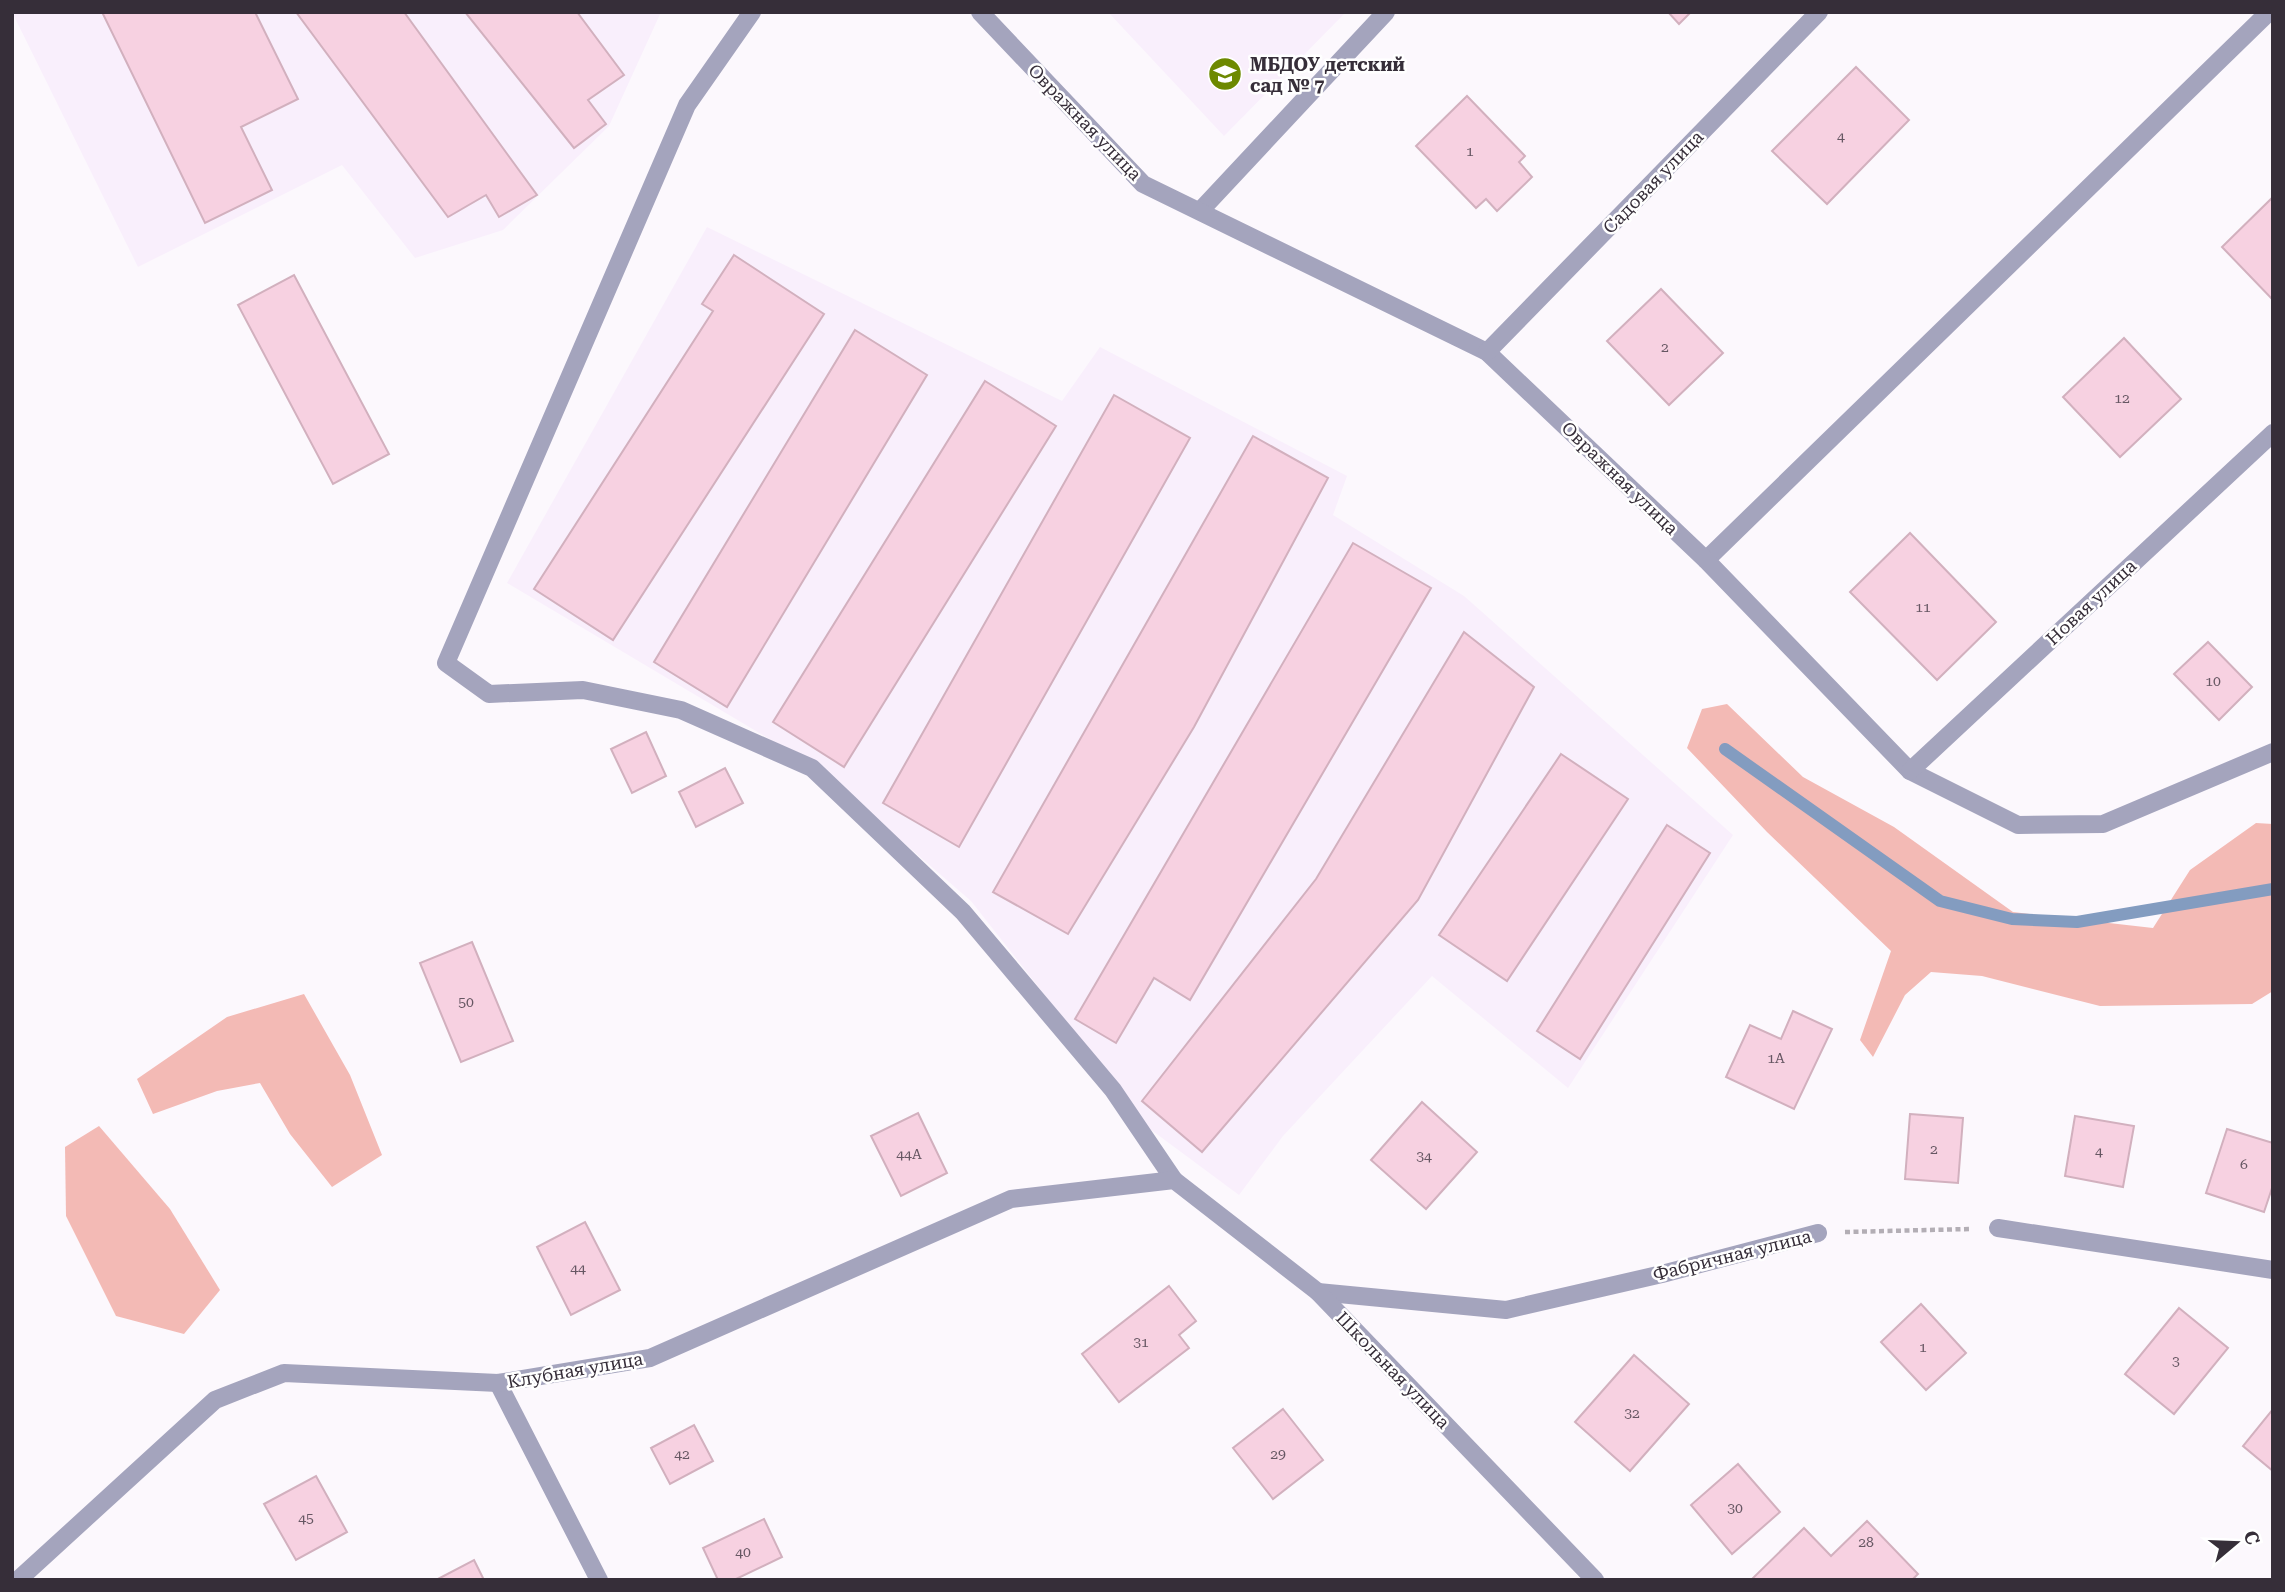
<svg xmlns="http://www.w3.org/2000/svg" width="2285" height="1592" font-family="'Roboto Serif',serif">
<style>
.built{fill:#f9effc}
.green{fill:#f3bab5}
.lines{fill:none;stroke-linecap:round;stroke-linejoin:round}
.stream{stroke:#839cc0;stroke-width:12}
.building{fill:#f7d1e1;stroke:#d2b0be;stroke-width:2}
.path{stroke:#b3aeb5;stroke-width:4.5;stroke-dasharray:5 3.5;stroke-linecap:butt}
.service{stroke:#a4a4bd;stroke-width:18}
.minor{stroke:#a4a4bd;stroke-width:18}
.labels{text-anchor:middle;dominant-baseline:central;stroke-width:5;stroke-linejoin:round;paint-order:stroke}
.number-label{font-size:14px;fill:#665763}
.poi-label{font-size:18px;font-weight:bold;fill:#362e39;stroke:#fff;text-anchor:start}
.street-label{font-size:18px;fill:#362e39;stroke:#fff}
</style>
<rect width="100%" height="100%" fill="#fcf8fd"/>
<g class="built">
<path d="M12,12H661L609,126L503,230L415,258L342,165L138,267Z"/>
<path d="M1108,12H1346L1224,136Z"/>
<path d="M707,227L1062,401L1100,347L1347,476L1333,515L1464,596L1733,835L1568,1088L1432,976L1283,1136L1239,1195L1150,1129L971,901L815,766L507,583Z"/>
</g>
<g class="green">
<path d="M1727,704L1803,777L1894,827L2013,912L2153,928L2190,870L2256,823L2273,824V991L2252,1004L2100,1006L1982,976L1931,972L1905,995L1873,1057L1860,1040L1891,951L1767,832L1687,748L1702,709Z"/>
<path d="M304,994L350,1075L382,1155L332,1187L290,1134L260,1083L217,1091L153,1114L137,1079L227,1017Z"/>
<path d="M99,1126L170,1209L220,1290L184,1334L116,1316L66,1216L65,1147Z"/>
</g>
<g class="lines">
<path class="stream" d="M1725,749L1940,901L2012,919L2077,922L2273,889"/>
</g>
<g class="building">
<path d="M102,12H255L298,99L241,127L272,190L205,223Z"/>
<path d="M296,12H404L537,195L499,217L486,195L448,217Z"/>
<path d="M465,12H577L624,75L588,100L606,124L574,148Z"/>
<path d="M1668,12H1691L1679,24Z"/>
<path d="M1856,67L1909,120L1827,204L1772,151Z"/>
<path d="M1467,96L1525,156L1519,162L1532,177L1497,211L1486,199L1476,208L1416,146Z"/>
<path d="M2273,197V300L2222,247Z"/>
<path d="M734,255L824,314L613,640L534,589L713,311L702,304Z"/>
<path d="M294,275L389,454L333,484L238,305Z"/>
<path d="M1661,289L1723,353L1669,405L1607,341Z"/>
<path d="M855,330L927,375L727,707L654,662Z"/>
<path d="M2124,338L2181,399L2120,457L2063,397Z"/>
<path d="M985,381L1056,426L844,767L773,722Z"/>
<path d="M1114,395L1190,438L959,847L883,803Z"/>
<path d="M1253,436L1328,478L1194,727L1068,934L993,892Z"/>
<path d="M1910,533L1996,622L1937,680L1850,592Z"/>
<path d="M1353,543L1431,588L1190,1000L1154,978L1116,1043L1075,1019Z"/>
<path d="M1464,632L1534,687L1418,900L1202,1152L1142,1101L1316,879Z"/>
<path d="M2208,642L2252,687L2219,720L2174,674Z"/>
<path d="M646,732L666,776L632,793L611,749Z"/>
<path d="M1561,754L1628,799L1507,981L1439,935Z"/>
<path d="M725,768L743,803L696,827L679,792Z"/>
<path d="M1667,825L1710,853L1580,1059L1537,1031Z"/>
<path d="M472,942L513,1041L461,1062L420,963Z"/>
<path d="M1793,1011L1832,1029L1794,1109L1726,1077L1750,1025L1781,1039Z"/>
<path d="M1422,1102L1477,1152L1426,1209L1371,1160Z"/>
<path d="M918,1113L947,1173L901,1196L871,1136Z"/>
<path d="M1910,1114L1963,1118L1958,1183L1905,1179Z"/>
<path d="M2075,1116L2134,1126L2123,1187L2065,1176Z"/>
<path d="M2227,1129L2273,1143V1185L2264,1212L2206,1193Z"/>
<path d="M585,1222L620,1290L571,1315L537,1247Z"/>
<path d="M1169,1286L1196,1321L1179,1335L1189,1348L1119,1402L1082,1354Z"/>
<path d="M1921,1304L1966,1353L1926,1390L1881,1342Z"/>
<path d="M2179,1308L2228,1348L2174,1414L2125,1374Z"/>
<path d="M1634,1355L1689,1404L1630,1471L1575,1422Z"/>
<path d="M1283,1409L1323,1460L1273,1499L1233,1448Z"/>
<path d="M2273,1409V1471L2243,1446Z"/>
<path d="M694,1425L713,1461L670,1484L651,1448Z"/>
<path d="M1738,1464L1780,1512L1732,1554L1691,1505Z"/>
<path d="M316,1476L347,1532L296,1560L264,1504Z"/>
<path d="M764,1519L782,1557L734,1580H718L703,1548Z"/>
<path d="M1867,1521L1918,1574L1912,1580H1751L1804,1528L1831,1556Z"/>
<path d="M474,1560L484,1580H436Z"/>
</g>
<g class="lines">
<path class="path" d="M1845,1232L1970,1229"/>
<g class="service">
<path d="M752,12L687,105L446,663L489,694L583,690L681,710L812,768L963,912L1113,1090L1174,1180"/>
<path d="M1200,211L1386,12"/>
<path d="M1706,560L2269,12"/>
</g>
<g class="minor">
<path d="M980,12L1143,184L1487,352L1706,560L1910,771L2018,825L2103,824L2273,752"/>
<path d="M1487,352L1819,12"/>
<path d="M1910,771L2273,433"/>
<path d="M1998,1228L2273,1270"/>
<path d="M1318,1292L1506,1310L1662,1274L1818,1233"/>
<path d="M498,1383L599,1580"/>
<path d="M18,1580L215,1400L284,1373L498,1383L650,1358L1011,1199L1174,1180L1318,1292L1595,1580"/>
</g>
</g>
<defs>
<g id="school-disc" transform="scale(1.75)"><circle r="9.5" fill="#6d8900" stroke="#fff"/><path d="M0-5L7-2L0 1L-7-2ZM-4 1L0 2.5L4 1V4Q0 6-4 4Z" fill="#fff"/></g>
</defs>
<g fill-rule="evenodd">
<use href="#school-disc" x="1225" y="74"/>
</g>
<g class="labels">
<g class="number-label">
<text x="1841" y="136">4</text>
<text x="1470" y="151">1</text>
<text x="1665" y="347">2</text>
<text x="2122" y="398">12</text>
<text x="1923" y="607">11</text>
<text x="2213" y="681">10</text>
<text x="466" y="1002">50</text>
<text x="1776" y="1058">1А</text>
<text x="1934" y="1149">2</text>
<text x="2099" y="1151">4</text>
<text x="909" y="1154">44А</text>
<text x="1424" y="1156">34</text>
<text x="2244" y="1164">6</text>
<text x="578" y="1268">44</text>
<text x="1141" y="1342">31</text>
<text x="1923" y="1347">1</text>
<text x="2176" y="1361">3</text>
<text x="1632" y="1413">32</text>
<text x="682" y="1454">42</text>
<text x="1278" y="1454">29</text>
<text x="1735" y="1508">30</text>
<text x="306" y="1518">45</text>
<text x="1866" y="1542">28</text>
<text x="743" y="1552">40</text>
</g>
<g class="poi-label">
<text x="1250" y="64">МБДОУ детский<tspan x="1250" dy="21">сад № 7</tspan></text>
</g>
<g class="street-label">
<text transform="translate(1085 122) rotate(46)">Овражная улица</text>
<text transform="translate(1653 182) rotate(-46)">Садовая улица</text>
<text transform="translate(1620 478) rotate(44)">Овражная улица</text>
<text transform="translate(2091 602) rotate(-43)">Новая улица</text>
<text transform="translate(1732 1255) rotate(-14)">Фабричная улица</text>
<text transform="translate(575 1370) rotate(-10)">Клубная улица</text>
<text transform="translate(1393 1370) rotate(46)">Школьная улица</text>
</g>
</g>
<rect width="2285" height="1592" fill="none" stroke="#362e39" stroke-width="28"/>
<g transform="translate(2236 1543) rotate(71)" stroke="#ffffff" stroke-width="5" paint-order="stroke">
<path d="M0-5L12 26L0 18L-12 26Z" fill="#362e39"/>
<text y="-10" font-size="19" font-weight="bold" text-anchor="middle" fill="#362e39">С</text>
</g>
</svg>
